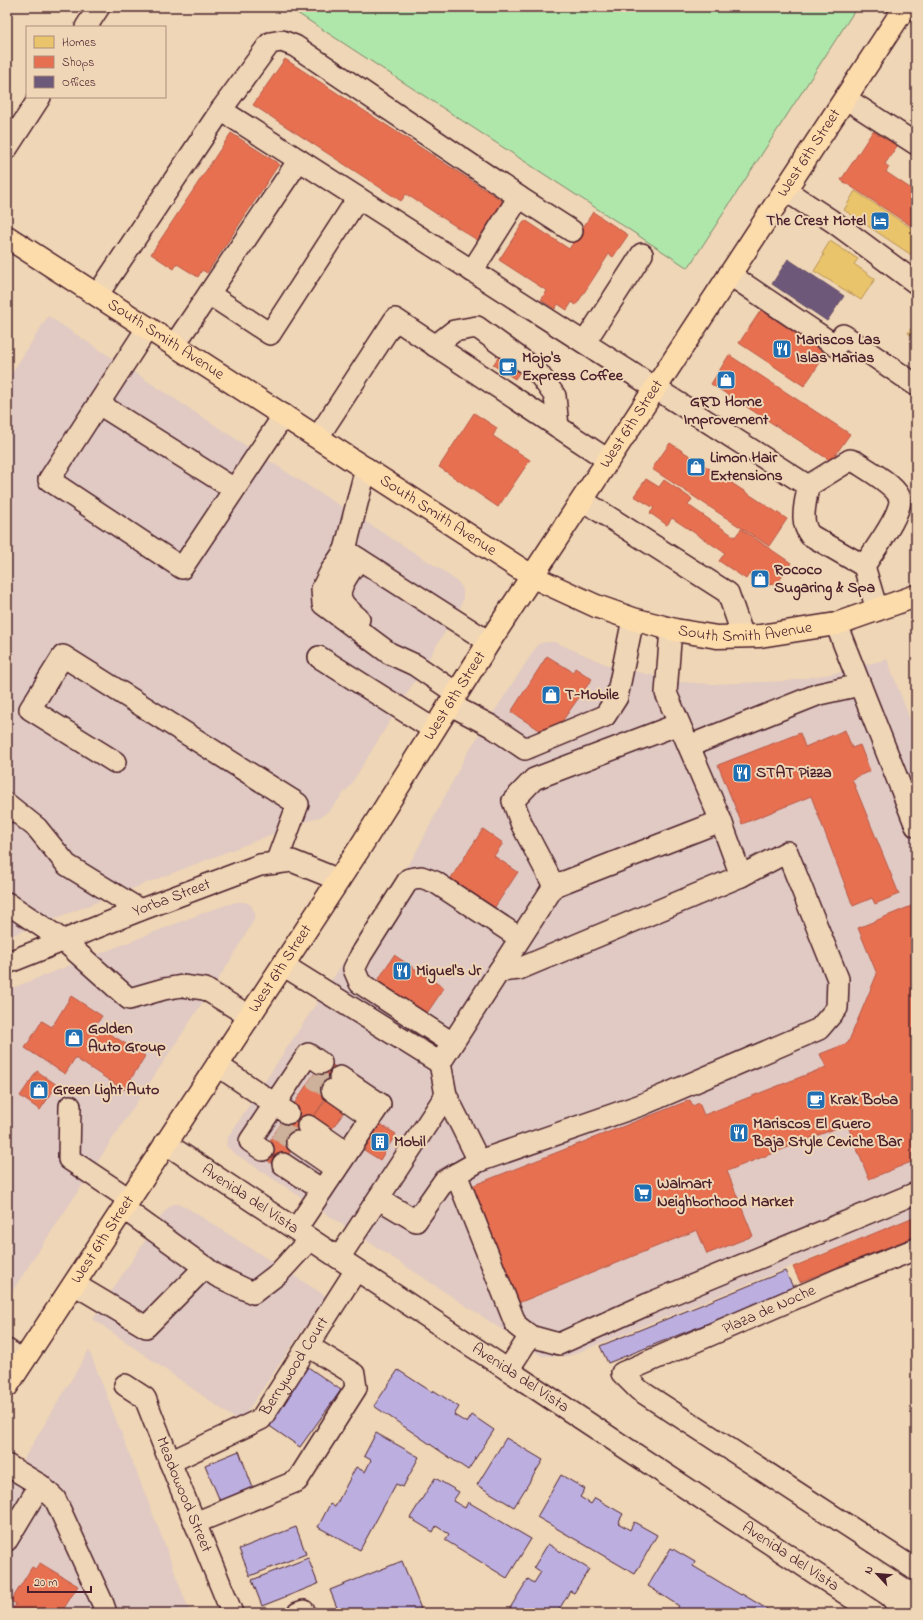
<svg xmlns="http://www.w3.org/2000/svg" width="923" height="1620" font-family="'Indie Flower',sans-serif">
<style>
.built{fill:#e0cac3}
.green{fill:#afe7aa;stroke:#7c836a}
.homes{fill:#e9c46a;stroke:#b99257}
.shops{fill:#e76f51;stroke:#b85746}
.offices{fill:#6d597a;stroke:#624862}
.building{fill:#bcafe0;stroke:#4a1f2b}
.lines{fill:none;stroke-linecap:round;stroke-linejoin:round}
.minor-tunnel{stroke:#ceb19a;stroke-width:21;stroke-dasharray:21 10;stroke-linecap:butt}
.minor-casing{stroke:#4a1f2b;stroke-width:24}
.major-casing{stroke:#4a1f2b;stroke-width:25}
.minor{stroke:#efd6b6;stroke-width:21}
.major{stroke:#fddcac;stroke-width:22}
.labels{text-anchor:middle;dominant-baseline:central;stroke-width:4;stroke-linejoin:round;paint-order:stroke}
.street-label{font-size:16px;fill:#4a1f2b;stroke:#efd6b6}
.poi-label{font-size:16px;font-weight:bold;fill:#4a1f2b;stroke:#efd6b6;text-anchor:start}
</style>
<rect width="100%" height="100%" fill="#efd6b6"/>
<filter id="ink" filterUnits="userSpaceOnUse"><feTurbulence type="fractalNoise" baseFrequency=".025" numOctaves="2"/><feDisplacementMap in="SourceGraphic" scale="8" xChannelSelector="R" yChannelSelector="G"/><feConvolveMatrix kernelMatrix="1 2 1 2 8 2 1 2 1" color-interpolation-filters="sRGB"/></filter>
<g filter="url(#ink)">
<g class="built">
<path d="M48,316L285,471L442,570L459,583L463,589V598L461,606L350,786L329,811L322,816L286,829L7,937V381Z"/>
<path d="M546,642H555L608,665L681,682L713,684L787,681L837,673L887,659L916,735V1216L569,1356H542L234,1153L226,1146L228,1137L415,854L466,755L538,644Z"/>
<path d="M236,902H245L251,905L255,913L254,920L230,961L7,1299V990L208,911Z"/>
<path d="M173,1204H180L189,1209L326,1296L240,1422L93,1319L164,1212Z"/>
<path d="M89,1350L163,1540L190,1613H7V1487Z"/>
</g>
<path class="green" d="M288,7H857L688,268Z"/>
<g class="homes">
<path d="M855,191L916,231V258L844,210Z"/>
<path d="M830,241L858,259L854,264L875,279L861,300L814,271L824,255L822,254Z"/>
<path d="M916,321V338L908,333Z"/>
</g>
<g class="shops">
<path d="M285,59L504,202L477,240L406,194L401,201L253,105Z"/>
<path d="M873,131L897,146L885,164L889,167L886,172L916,192V229L841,180Z"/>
<path d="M231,133L279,164L207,273L202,270L198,277L177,264L174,269L151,254Z"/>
<path d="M593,212L628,235L613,257L609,254L576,305L572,302L567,310L558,304L555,309L541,300L547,291L499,260L525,220L569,249Z"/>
<path d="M761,310L826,354L804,386L739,343Z"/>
<path d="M500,355L522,369L515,379L493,365Z"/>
<path d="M729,355L850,434L831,461L711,384Z"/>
<path d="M474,413L497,428L493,436L530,460L498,507L439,467Z"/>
<path d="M670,443L787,519L769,546L652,469Z"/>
<path d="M646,479L659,487L664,480L692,499L688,505L735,537L741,529L791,563L777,584L754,586L753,577L749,574L746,579L719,561L725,553L672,518L667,525L650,513L654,508L634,496Z"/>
<path d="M547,656L573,672L575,668L592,679L553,734L549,736L511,712Z"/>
<path d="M845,730L852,748L860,745L870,771L852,779L899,894L875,904L872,898L853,906L811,796L742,824L718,765L800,733L805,747Z"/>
<path d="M483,829L503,843L494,856L518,872L489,916L445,887Z"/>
<path d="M916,904V1160L869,1179L847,1124L727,1171L753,1236L707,1254L697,1230L511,1306L464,1189L690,1100L693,1106L699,1103L704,1115L826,1067L820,1054L848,1043L877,974L858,928Z"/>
<path d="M394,955L444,988L423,1019L373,988Z"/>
<path d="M71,996L102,1016L96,1025L145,1056L124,1090L75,1058L65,1074L25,1048L42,1021L52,1027Z"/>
<path d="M324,1059L343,1072L279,1169L260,1155Z"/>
<path d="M37,1071L57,1085L40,1110L20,1096Z"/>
<path d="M328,1097L346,1110L331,1130L313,1118Z"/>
<path d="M380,1124L396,1134L380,1160L364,1150Z"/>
<path d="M916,1216V1236L800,1282L793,1267Z"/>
<path d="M40,1563L78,1586L61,1613H17L12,1610L16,1604L11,1601L32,1567L36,1569Z"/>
</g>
<path class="offices" d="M788,259L844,296L827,321L772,284Z"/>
<g class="building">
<path d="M785,1271L794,1289L608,1363L600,1346Z"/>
<path d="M308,1367L341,1390L300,1447L268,1425Z"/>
<path d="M398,1370L432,1392L433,1390L459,1407L454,1415L467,1423L472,1415L494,1430L468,1470L374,1406Z"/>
<path d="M376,1433L419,1457L403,1487L396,1484L360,1550L318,1527L330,1504L335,1507L356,1467L365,1472L371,1460L364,1456Z"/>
<path d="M506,1438L543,1460L514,1507L477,1485Z"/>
<path d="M239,1451L253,1488L220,1501L205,1465Z"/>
<path d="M561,1475L585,1489L580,1497L591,1504L595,1498L623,1514L618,1523L630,1530L634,1522L657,1535L635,1574L537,1517Z"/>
<path d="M435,1478L459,1492L453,1501L465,1508L468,1502L531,1539L507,1578L445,1540L449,1534L436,1526L433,1532L410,1518Z"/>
<path d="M296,1527L306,1554L250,1576L239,1549Z"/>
<path d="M548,1544L589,1569L574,1593L570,1591L557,1613H507L528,1579L534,1583L541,1572L534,1567Z"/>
<path d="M671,1548L695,1562L693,1566L741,1595L742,1594L767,1609L765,1613H679L676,1611L679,1606L648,1586Z"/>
<path d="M308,1558L318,1584L262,1606L252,1580Z"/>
<path d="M402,1561L421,1609L411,1613H339L330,1590Z"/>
</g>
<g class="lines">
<g class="minor-tunnel">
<path d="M312,1077L332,1090"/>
<path d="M277,1129L297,1142"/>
</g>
<g class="minor-casing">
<g id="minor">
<path d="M86,27L99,7"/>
<path d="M845,98L916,144"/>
<path d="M221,110L270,43L282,41L295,46L519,197L472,271"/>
<path d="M7,148L40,97"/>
<path d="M785,190L835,223L916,283"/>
<path d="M519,197L572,231"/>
<path d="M729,274L836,346L843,335L916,385"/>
<path d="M98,294L221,110C416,236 613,359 808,486C806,503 799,521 810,535L864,566L877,610"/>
<path d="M209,294L270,334L358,198"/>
<path d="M148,327L49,480L182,568L284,415"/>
<path d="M585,342L642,254"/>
<path d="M175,344L299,160"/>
<path d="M435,346L454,331L477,327L536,370L555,396L558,427"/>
<path d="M99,404L234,489"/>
<path d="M318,437L395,319L608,460"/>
<path d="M366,468L345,550L489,642"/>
<path d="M808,486L850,460L856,462C868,470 892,483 899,496C906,509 872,553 864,566"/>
<path d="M582,500L728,593L743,636"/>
<path d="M345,550L331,571L322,589L323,604L389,653L415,665L456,693"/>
<path d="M359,559C352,570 335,588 342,601C345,608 354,614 359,619"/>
<path d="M836,624L916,826"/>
<path d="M319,657L433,729"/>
<path d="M449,704L491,726L525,749L605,716L617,697L633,619"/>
<path d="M689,746L819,694L860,685"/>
<path d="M115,762L30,709L63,656L298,804L276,863"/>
<path d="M7,804L37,828L67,865L140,910"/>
<path d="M554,886L522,825L513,801L534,779L679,724"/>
<path d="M7,903L64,941L129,999L164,989L182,986L205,989L249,1016"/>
<path id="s1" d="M7,963L140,910L260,865L292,861L339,880"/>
<path d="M283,965L440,1063L499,971L519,969L741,876L721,821L666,693L671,629"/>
<path d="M499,971L554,886L721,821"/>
<path d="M452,1043L360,983L354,969L361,955L409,879L421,877L435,882L520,938"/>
<path d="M217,1065L288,1113"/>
<path d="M332,1090L371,1117"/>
<path d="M446,1095L479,1161"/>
<path d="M70,1106L69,1159L129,1199"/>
<path d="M308,1126L347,1153"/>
<path d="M297,1142L336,1169"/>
<path id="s2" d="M165,1143L875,1613"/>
<path d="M263,1150L250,1141L308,1054L321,1063"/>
<path d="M283,1164L322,1190"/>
<path d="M456,1174L516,1325L530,1336"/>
<path d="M379,1199L416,1221L444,1181L479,1161L641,1105L819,1029L837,1008L838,979L787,852L741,876"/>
<path d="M123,1208L217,1276L253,1293L279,1273L310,1239"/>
<path d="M296,1229L380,1104L340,1077"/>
<path d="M916,1249L842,1278L622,1373L639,1390L916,1570"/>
<path d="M339,1258L446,1095L440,1063"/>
<path d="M74,1284L146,1327L205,1267"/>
<path d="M7,1350L23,1361"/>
<path d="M508,1370L530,1336L559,1344L648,1304L916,1193"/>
<path id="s3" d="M125,1385L145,1398L170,1462L232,1613"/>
<path id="s4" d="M170,1462L261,1419L356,1270"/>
<path d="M7,1465L40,1485"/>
<path d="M195,1523L297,1481L356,1388L354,1374L308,1346"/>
<path d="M7,1540L40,1485L55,1499L103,1604L106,1613"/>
<path d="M298,1613L304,1611L305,1613"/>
</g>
</g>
<g class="major-casing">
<g id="major">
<path id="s5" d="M7,237L533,577L596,606L633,619L675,630L717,637L760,636L836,624L916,596"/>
<path id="s6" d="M7,1386L361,846L489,642L905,7"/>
</g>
</g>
<use href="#minor" class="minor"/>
<use href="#major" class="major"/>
</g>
</g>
<defs>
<g id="hotel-square" transform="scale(1)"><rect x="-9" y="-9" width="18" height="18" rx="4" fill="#1f6fb2" stroke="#efd6b6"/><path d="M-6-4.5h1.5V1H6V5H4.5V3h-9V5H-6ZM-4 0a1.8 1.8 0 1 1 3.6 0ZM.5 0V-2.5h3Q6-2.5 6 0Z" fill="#fff"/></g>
<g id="restaurant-square" transform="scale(1)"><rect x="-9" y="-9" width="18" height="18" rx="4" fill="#1f6fb2" stroke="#efd6b6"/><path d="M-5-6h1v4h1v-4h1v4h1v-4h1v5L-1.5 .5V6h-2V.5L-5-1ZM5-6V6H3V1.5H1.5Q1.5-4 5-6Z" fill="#fff"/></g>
<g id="cafe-square" transform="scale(1)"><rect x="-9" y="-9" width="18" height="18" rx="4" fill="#1f6fb2" stroke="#efd6b6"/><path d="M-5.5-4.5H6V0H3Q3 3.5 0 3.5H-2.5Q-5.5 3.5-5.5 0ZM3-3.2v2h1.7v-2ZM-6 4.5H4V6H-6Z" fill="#fff"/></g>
<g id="shop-square" transform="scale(1)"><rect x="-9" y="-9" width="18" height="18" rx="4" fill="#1f6fb2" stroke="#efd6b6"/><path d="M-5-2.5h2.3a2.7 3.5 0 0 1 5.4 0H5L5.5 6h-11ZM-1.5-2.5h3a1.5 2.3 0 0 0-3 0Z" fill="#fff"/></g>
<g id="building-square" transform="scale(1)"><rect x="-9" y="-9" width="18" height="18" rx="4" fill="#1f6fb2" stroke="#efd6b6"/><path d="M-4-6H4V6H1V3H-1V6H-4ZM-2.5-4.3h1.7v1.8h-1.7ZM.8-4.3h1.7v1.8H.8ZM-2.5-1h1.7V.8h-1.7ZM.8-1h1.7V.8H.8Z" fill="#fff"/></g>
<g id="supermarket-square" transform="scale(1)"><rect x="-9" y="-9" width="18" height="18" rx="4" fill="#1f6fb2" stroke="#efd6b6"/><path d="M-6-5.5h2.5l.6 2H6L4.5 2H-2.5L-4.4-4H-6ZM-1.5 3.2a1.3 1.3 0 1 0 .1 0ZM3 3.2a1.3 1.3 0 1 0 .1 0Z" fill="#fff"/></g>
</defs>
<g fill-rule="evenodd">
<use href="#hotel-square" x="880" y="221"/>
<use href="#restaurant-square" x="782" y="349"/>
<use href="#cafe-square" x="508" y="367"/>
<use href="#shop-square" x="726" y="380"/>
<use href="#shop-square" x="696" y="467"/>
<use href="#shop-square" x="760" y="579"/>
<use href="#shop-square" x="551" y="695"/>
<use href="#restaurant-square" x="742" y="773"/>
<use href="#restaurant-square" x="402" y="971"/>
<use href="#shop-square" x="74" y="1038"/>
<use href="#shop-square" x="39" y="1090"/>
<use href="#cafe-square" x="816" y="1100"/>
<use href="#restaurant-square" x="739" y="1133"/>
<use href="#building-square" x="380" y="1142"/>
<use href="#supermarket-square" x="643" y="1193"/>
</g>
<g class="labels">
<g class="street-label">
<text stroke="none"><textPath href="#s6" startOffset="1471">West 6th Street</textPath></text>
<text stroke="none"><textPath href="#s5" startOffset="189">South Smith Avenue</textPath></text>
<text stroke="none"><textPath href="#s6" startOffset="1147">West 6th Street</textPath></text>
<text stroke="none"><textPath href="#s5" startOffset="513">South Smith Avenue</textPath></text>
<text stroke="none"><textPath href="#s5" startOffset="849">South Smith Avenue</textPath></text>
<text stroke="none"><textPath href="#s6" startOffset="823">West 6th Street</textPath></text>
<text stroke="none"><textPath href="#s1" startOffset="177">Yorba Street</textPath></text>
<text stroke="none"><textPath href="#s6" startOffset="499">West 6th Street</textPath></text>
<text stroke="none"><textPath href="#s2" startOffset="102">Avenida del Vista</textPath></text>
<text stroke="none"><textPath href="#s6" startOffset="175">West 6th Street</textPath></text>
<text transform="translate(769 1310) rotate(-24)">Plaza de Noche</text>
<text stroke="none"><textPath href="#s4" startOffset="163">Berrywood Court</textPath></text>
<text stroke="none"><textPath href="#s2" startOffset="426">Avenida del Vista</textPath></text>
<text stroke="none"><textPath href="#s3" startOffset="128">Meadowood Street</textPath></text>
<text stroke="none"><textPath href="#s2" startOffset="750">Avenida del Vista</textPath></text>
</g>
<g class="poi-label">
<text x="866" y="221" text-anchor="end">The Crest Motel</text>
<text x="796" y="340">Mariscos Las<tspan x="796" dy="18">Islas Marias</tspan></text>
<text x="522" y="358">Mojo's<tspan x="522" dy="18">Express Coffee</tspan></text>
<text x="726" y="402" text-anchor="middle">GRD Home<tspan x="726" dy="18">Improvement</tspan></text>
<text x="710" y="458">Limon Hair<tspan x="710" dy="18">Extensions</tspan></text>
<text x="774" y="570">Rococo<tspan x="774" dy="18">Sugaring &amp; Spa</tspan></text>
<text x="565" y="695">T-Mobile</text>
<text x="756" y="773">STAT Pizza</text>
<text x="416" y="971">Miguel's Jr</text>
<text x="88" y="1029">Golden<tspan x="88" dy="18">Auto Group</tspan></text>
<text x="53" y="1090">Green Light Auto</text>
<text x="830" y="1100">Krak Boba</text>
<text x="753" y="1124">Mariscos El Guero<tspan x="753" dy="18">Baja Style Ceviche Bar</tspan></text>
<text x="394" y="1142">Mobil</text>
<text x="657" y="1184">Walmart<tspan x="657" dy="18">Neighborhood Market</tspan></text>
</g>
</g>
<rect width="923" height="1620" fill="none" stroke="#efd6b6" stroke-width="24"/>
<rect x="12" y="12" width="899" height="1596" fill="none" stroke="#4a1f2b" stroke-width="1.5" filter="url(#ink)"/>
<rect x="26" y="26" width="140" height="72" fill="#efd6b6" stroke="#ad8d7e"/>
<rect x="34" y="36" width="20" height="12" fill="#e9c46a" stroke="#ad8d7e"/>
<text x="62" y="46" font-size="12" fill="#4a1f2b">Homes</text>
<rect x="34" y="56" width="20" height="12" fill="#e76f51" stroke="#ad8d7e"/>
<text x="62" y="66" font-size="12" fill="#4a1f2b">Shops</text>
<rect x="34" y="76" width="20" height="12" fill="#6d597a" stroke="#ad8d7e"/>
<text x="62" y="86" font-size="12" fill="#4a1f2b">Offices</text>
<g transform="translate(877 1574) rotate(296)" stroke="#efd6b6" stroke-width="3" paint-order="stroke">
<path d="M0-3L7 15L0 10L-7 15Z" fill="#4a1f2b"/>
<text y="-6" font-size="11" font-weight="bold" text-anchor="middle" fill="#4a1f2b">N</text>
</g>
<path d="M28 1586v6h63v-6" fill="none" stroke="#4a1f2b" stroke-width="2"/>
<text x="34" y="1586" font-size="12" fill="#4a1f2b" stroke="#efd6b6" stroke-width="3" paint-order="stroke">20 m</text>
</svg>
